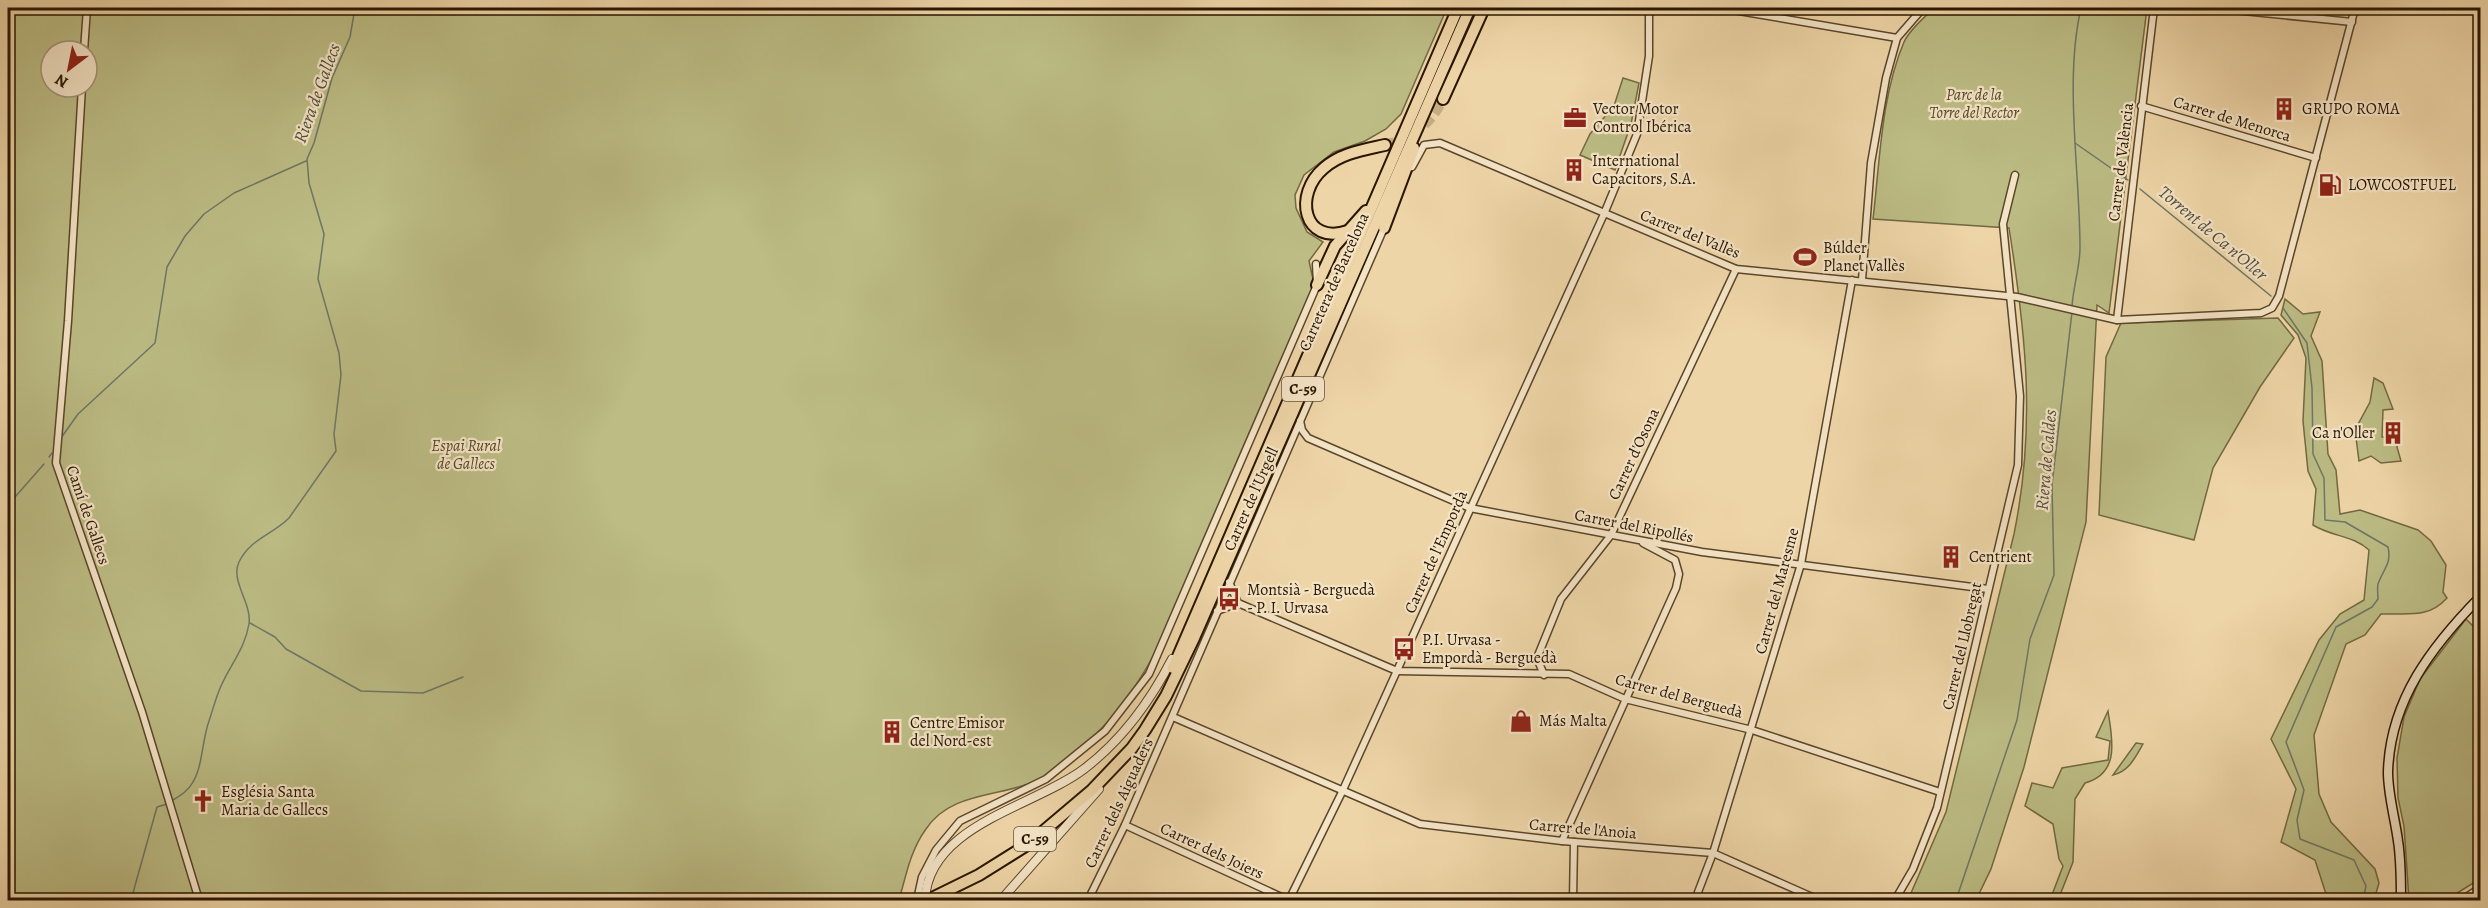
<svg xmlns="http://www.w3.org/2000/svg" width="2488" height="908" font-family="Alegreya,serif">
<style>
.green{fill:#bcbc84;stroke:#726942;stroke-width:1.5;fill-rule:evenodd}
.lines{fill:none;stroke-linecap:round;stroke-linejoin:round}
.stream{stroke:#6d7768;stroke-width:1.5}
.trunk-tunnel{stroke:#c7af86;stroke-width:10;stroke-dasharray:10 5;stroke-linecap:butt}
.minor-casing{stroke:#5a462a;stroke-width:9}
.tertiary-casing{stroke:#5a462a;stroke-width:10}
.secondary-casing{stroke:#291600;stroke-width:11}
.trunk-casing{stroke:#291600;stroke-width:14}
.minor{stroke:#f4e4c6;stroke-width:6}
.tertiary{stroke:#f4e4c6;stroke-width:8}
.secondary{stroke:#f4e4c6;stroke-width:8}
.trunk{stroke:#eed5a7;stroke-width:10}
.labels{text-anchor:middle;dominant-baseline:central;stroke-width:4.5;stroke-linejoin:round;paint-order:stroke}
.shield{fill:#f4e4c6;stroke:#66543b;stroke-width:1.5}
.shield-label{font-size:15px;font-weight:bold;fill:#291600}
.park-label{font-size:16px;font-style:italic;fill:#554828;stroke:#f4e4c6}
.poi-label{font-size:16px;fill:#291600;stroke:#f4e4c6;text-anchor:start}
.street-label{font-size:16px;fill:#291600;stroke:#f4e4c6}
.water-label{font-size:18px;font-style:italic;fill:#514f3d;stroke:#f4e4c6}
</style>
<rect width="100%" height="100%" fill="#eed5a7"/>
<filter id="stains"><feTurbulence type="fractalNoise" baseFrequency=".00333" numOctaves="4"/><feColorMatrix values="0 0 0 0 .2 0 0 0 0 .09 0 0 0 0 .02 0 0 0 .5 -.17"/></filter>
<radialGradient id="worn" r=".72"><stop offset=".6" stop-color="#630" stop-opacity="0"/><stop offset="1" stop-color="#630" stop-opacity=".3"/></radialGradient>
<g class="green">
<path d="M8,8H1447L1401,114L1386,129L1365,141L1334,152L1304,175L1295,195L1296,208L1307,232L1323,242L1309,261L1314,284C1280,364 1245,445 1211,525C1181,596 1155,675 1099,731C1083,748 1061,769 1040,779C1003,798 952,790 926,829C910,851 906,876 899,900H8ZM51,51H87V87H51Z"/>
<path d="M1934,8H2147L2109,313L2097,305L2086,522L2024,767L1991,869L1976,900H1908L1946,812L2014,534C2036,426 2026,335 2009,228L1873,219C1880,161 1881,96 1904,42C1910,29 1924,18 1934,8Z"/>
<path d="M1623,78L1639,83L1631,124L1615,170L1580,155L1590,134L1614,106Z"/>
<path d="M2285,299L2303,314L2320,312L2311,336L2322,361L2328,454L2336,470L2340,514L2360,510L2418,530L2431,541L2446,565L2443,592L2447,598C2428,619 2408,613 2381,614L2365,635L2346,644L2314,735L2319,794L2331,822L2375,869L2379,883L2374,900H2328L2315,860L2281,842L2296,789L2271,739L2319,640L2340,614L2364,600L2369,550C2353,535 2332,537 2313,525L2316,489L2308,471L2303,421L2306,358L2298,335L2281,315Z"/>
<path d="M2278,318L2294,338L2260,387L2213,468L2194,540L2099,515L2106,357L2121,323Z"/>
<path d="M2374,378L2383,383L2393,409L2383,410L2382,437H2399L2397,447L2401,461L2381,463L2371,456L2359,461L2355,430L2370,402Z"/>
<path d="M2466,619L2480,633V824L2475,882L2446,900H2409L2404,826L2398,798L2397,758L2404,717L2420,679Z"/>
<path d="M2108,711C2112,738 2121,773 2085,783L2075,799L2073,862L2058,900H2050L2063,866L2059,859L2053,824L2025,806L2032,783L2053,788L2062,768L2108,760L2110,741L2096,737Z"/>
<path d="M2136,743L2143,744C2135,758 2129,771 2113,775Z"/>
</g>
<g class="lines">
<g class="stream">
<path d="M2075,143L2128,180"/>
<path d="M2140,189L2271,296"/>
<path d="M2072,307C2073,287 2080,267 2080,248C2080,171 2064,82 2081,8"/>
<path d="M2283,308L2307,343L2312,388L2313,454L2324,478L2325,520L2345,522L2388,547C2392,564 2383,569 2378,584C2377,588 2378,595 2378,599L2372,607L2336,627L2286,742L2304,790L2297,820L2300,839L2354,860L2366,886L2363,900"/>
<path d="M61,438L78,414L155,343L167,267L185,236L204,214L234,193L306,161"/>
<path d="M49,457L52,453"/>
<path d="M8,505L44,464"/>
<path d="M250,623L275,637L286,649L361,691L423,693L463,677"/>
<path d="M173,800C181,795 188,791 193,782C203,765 202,740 209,721C213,709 216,697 221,686C231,664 245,648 249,624C252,603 230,581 239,562C250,539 272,535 289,518L336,451L334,434L341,375L339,353L318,279L324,234L309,183L307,159L314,143L332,78L350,37L355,8"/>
<path d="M131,900L157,807L167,804"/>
<path d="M1956,900L2017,720L2030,639L2054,575L2052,485L2072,312"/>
</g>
<path class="trunk-tunnel" d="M1385,145C1412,137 1430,126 1443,99"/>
<g class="minor-casing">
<g id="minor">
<path d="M1721,8L1897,38"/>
<path d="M2213,8L2352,22"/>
<path d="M84,51L87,8"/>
<path d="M82,87L68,321L56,463L142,712L199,900"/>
<path d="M2141,106L2316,158"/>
<path d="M1412,167L1424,145L1440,143L1736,269L2017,297L2117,320L2261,313L2272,308L2279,296L2355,8"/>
<path d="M1862,280L1871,163L1886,78L1897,38L1923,8"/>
<path d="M2117,320L2154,8"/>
<path d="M1300,421L1302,430L1308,438L1470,508L1702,552L1988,589"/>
<path d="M1229,582L1238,603L1397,671L1569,674L1625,699L1752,730L1940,792"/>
<path d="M1217,611L1238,603"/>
<path d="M1544,675L1537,658L1561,599L1611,535L1736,269"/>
<path d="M1173,717L1420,824L1562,841L1713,853L1819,900"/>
<path d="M1125,825L1288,900"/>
<path d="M1562,841L1676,588L1679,574L1675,560L1643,543"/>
<path d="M917,900L922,877L936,850L960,821L1046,779L1105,731L1149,674L1317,285L1316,264"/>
<path d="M1088,900L1125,825L1384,228"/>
<path d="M1289,900L1342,792L1604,214L1637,134L1649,56V8"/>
<path d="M1573,900L1574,842"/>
<path d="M1695,900L1713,853L1801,564L1852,280"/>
<path d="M1895,900L1913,869L1937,808L2018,465L2020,396L2003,224L2015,175"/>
<path d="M2462,900L2480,888"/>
</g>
</g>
<g class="tertiary-casing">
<g id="tertiary">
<path d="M925,900C928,825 1034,807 1084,769C1122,740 1150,702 1172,659"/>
<path d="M1001,900L1099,789"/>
</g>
</g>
<g class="secondary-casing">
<path id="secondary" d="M2401,900C2401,881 2401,860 2398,841C2395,818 2388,795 2388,772C2390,700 2432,646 2480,597"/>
</g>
<g class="trunk-casing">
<g id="trunk">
<path d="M1443,99L1484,8"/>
<path d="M1384,228L1414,148"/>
<path d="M1348,231C1303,246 1293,194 1324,168C1341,153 1363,150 1385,145"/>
<path d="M1317,285L1335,246L1366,211"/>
<path d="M1173,668L1458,8"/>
<path d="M928,900L979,875L1027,845L1092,790L1132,748L1145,730L1166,696L1194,638L1470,8"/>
</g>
</g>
<use href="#minor" class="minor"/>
<use href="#tertiary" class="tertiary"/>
<use href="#secondary" class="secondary"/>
<use href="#trunk" class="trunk"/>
</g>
<defs>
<g id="building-bare" transform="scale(1.8)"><path d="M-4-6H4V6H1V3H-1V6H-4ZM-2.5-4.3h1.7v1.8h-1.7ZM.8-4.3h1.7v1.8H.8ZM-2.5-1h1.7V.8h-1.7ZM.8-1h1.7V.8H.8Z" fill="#8f2418" stroke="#f4e4c6" stroke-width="2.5" paint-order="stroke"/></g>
<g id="office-bare" transform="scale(1.8)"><path d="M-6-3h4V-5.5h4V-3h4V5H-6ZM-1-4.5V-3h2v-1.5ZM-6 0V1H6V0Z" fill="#8f2418" stroke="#f4e4c6" stroke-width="2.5" paint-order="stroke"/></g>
<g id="fuel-bare" transform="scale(1.8)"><path d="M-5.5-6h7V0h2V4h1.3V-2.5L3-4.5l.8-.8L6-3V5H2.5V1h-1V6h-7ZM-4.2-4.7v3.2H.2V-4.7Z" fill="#8f2418" stroke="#f4e4c6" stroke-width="2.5" paint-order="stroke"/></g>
<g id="stadium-bare" transform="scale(1.8)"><path d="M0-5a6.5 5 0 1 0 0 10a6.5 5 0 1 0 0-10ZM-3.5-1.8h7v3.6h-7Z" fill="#8f2418" stroke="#f4e4c6" stroke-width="2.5" paint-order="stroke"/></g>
<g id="bus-bare" transform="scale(1.8)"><path d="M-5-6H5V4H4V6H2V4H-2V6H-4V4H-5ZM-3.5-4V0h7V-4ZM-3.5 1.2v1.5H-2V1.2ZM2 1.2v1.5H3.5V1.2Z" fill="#8f2418" stroke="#f4e4c6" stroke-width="2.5" paint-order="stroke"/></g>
<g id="shop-bare" transform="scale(1.8)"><path d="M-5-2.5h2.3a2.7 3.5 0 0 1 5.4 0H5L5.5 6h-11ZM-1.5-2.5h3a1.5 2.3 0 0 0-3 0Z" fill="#8f2418" stroke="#f4e4c6" stroke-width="2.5" paint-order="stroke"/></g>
<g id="church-bare" transform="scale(1.8)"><path d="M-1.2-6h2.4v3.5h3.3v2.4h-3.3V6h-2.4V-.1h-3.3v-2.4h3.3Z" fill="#8f2418" stroke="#f4e4c6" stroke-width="2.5" paint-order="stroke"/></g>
</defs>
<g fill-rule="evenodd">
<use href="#building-bare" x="2284" y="109"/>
<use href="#office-bare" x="1575" y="118"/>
<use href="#building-bare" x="1574" y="170"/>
<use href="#fuel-bare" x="2330" y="185"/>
<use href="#stadium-bare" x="1805" y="257"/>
<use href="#building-bare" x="2393" y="433"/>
<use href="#building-bare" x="1951" y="557"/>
<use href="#bus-bare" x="1229" y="599"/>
<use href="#bus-bare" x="1404" y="649"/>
<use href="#shop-bare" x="1521" y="721"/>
<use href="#building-bare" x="892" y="732"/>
<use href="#church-bare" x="203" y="801"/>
</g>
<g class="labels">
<g class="shield">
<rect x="1282" y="377" width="42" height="24" rx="4.5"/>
<rect x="1014" y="827" width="42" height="24" rx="4.5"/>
</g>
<g class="shield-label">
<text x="1303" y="389">C-59</text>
<text x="1035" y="839">C-59</text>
</g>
<g class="park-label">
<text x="1974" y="95">Parc de la<tspan x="1974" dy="18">Torre del Rector</tspan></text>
<text x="466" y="446">Espai Rural<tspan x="466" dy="18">de Gallecs</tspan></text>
</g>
<g class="poi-label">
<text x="1593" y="109">Vector Motor<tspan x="1593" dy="18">Control Ibérica</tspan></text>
<text x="2302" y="109">GRUPO ROMA</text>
<text x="1592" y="161">International<tspan x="1592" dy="18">Capacitors, S.A.</tspan></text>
<text x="2348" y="185">LOWCOSTFUEL</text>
<text x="1823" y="248">Búlder<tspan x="1823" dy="18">Planet Vallès</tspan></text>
<text x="2375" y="433" text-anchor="end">Ca n'Oller</text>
<text x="1969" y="557">Centrient</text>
<text x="1247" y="590">Montsià - Berguedà<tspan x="1247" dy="18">- P. I. Urvasa</tspan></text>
<text x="1422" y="640">P.I. Urvasa -<tspan x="1422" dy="18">Empordà - Berguedà</tspan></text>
<text x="1539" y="721">Más Malta</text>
<text x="910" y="723">Centre Emisor<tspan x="910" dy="18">del Nord-est</tspan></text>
<text x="221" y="792">Església Santa<tspan x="221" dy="18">Maria de Gallecs</tspan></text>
</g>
<g class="street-label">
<text transform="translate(2232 119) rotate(17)">Carrer de Menorca</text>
<text transform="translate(2121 162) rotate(-83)">Carrer de València</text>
<text transform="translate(1690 234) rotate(22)">Carrer del Vallès</text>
<text transform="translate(1334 282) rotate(-66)">Carretera de Barcelona</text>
<text transform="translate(1634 454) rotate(-65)">Carrer d'Osona</text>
<text transform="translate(1251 499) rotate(-66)">Carrer de l'Urgell</text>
<text transform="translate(88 515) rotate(71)">Camí de Gallecs</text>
<text transform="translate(1634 526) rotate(11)">Carrer del Ripollés</text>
<text transform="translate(1436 552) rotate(-66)">Carrer de l'Empordà</text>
<text transform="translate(1777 591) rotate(-75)">Carrer del Maresme</text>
<text transform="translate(1962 646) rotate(-77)">Carrer del Llobregat</text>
<text transform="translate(1679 696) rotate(15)">Carrer del Berguedà</text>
<text transform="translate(1119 803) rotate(-65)">Carrer dels Aiguaders</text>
<text transform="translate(1583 829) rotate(5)">Carrer de l'Anoia</text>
<text transform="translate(1212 851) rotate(25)">Carrer dels Joiers</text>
</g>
<g class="water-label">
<text transform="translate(317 93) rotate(-70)">Riera de Gallecs</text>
<text transform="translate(2213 233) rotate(40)">Torrent de Ca n'Oller</text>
<text transform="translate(2046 460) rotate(-85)">Riera de Caldes</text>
</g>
</g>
<rect width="2488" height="908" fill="none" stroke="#eed5a7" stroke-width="30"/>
<rect x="9" y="9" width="2470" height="890" fill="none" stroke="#291600" stroke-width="3"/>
<rect x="15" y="15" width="2458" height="878" fill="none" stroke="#291600" stroke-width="1.5"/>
<g transform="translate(69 69) rotate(212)"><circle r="28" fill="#f4e4c6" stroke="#a39277" stroke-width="1.5"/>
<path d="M0-4.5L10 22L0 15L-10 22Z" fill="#8f2418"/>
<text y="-9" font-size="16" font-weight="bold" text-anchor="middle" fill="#291600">N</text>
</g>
<rect width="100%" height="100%" filter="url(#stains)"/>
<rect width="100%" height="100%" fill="url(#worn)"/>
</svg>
